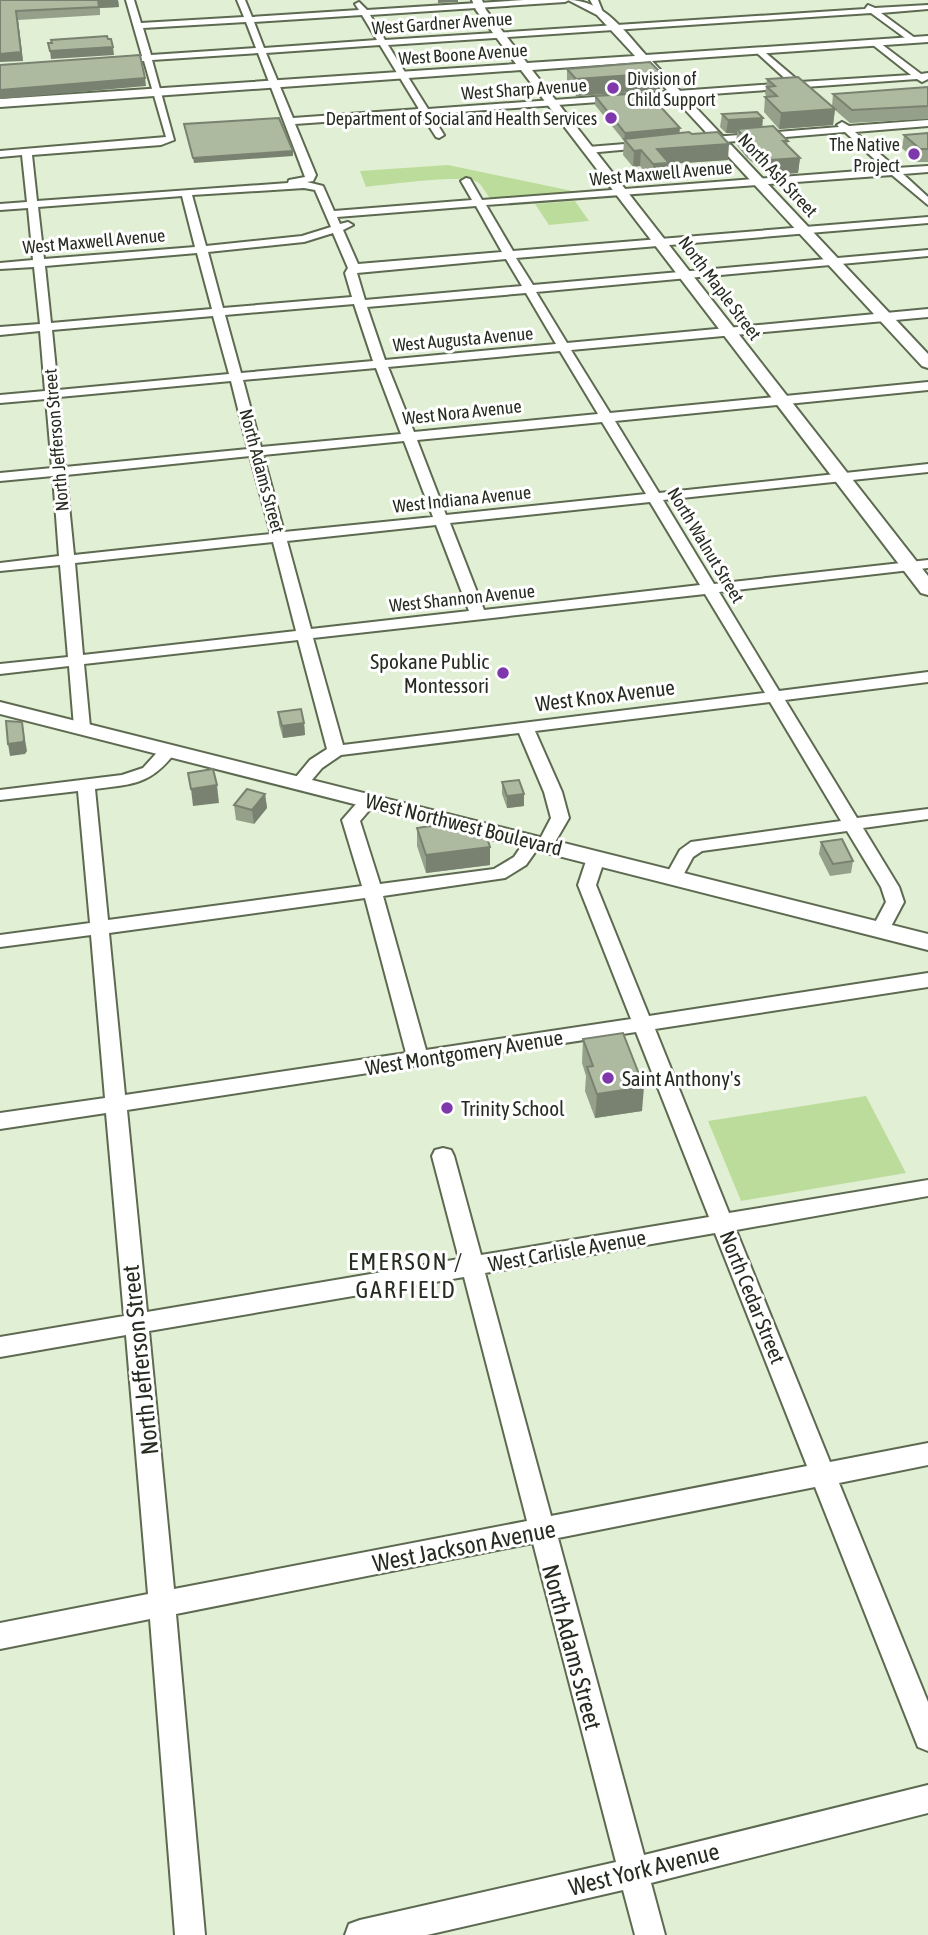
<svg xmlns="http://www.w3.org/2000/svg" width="928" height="1935" font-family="'Asap Condensed',sans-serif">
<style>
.green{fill:#bcdc9b}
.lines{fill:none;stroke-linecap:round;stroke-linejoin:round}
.minor-casing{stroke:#5d6a51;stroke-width:4}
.major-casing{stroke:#5d6a51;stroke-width:4}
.minor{fill:#fff;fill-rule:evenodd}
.major{fill:#fff;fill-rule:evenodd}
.wall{fill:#95a08a}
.shaded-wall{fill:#798270}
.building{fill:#adbaa0;stroke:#798270;stroke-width:2}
.poi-dot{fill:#7f38ab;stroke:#fff;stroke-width:2.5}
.labels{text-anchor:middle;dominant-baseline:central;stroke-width:6;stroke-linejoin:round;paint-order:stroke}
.far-street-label{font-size:18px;fill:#262c21;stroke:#fff}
.far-poi-label{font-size:18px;fill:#262c21;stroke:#fff;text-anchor:end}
.poi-label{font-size:21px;fill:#262c21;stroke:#fff;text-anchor:start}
.street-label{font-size:21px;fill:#262c21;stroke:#fff}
.quarter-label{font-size:24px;letter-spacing:2px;fill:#262c21;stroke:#fff}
.near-street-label{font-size:24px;fill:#262c21;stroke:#fff}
</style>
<rect width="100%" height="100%" fill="#e1f0d4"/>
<g class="green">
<path d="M448,165L577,192L491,199C486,195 483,185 477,182C465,174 385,185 366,187L360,171Z"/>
<path d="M575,201L589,221L549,225L535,204Z"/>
<path d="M866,1096L906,1173L741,1201L708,1121Z"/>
</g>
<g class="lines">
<g class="minor-casing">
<g id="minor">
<path d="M126,0H134L141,23L244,17L237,0H245L252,17L359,10L355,4L359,2L367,10L524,0H569L565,2L370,15L385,40L865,9L868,5L875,8L928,5V9L881,13L915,38L912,43L871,13L388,45L428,109L790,83L757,53L760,48L800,82L911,75L873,45L876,40L921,74L928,73V79L922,82L917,79L805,87L809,91L804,94L795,88L431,114L444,135L439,138L436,137L422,115L295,124L316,175L313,181L307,182L323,186L334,211L472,200L461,181L466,178L470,179L482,200L885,169L845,132L701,144L696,141L701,138L839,127L837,125L842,122L849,126L928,120V126L855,132L896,168L928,166V172L903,174L928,197V205L892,175L486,205L513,251L928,217V223L516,258L533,285L928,250V256L536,292L567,343L928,309V317L571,350L610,413L928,382V390L615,421L659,493L928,464V472L663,500L714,584L928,560V568L719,592L779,691L928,672V682L785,700L857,818L928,809V819L863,828L899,887L904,902L887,934H873L871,930L886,902L881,887L847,831L702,851L693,857L680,881H668L665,877L680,850L691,842L841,821L770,702L535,731L562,792L569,818L551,849L545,851L538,848L526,865L505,878L383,896L426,1050L631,1019L578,885L587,858L596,852L605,858L596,885L649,1016L928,973V987L655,1029L729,1213L928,1180V1196L736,1230L830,1462L928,1443V1465L839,1483L928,1702V1751L918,1747L815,1487L558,1538L644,1855L928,1785V1813L651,1883L665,1935H635L623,1890L427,1935H345L349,1924L360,1920L616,1862L533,1543L176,1614L205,1935H175L150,1619L0,1649V1623L148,1594L126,1335L0,1357V1337L124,1316L106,1113L0,1129V1113L105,1098L91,935L0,947V935L90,923L78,791L0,800V790L122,775L143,768L163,746H175L177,750C152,784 135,784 95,789L108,920L362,886L342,820L363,796L369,795L378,800L360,821L380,884L494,869L514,857L527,838L540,839L551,818L544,792L519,733L341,755L322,768L306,787H294L291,783L310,760L327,749L298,640L84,664L90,727L82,732L74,727L69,666L0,674V664L68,657L60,565L0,571V563L59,556L53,476L0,481V473L52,468L46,399L0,403V395L45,391L40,331L0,335V327L40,324L34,267L0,269V263L33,260L28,208L0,210V204L27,202L22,155L0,157V151L166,137L144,61L115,63L111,60L142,56ZM362,15L377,40L264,48L254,22ZM246,22L256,48L151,55L143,28ZM380,45L419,109L293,118L266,53ZM258,53L305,177L289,180L288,183L37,201L32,155L161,145L174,140L152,60ZM304,188L315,190L331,227L302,236L206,246L192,195ZM182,196L195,247L44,259L38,207ZM476,206L502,252L358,264L343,230L353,225L348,222L340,224L337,217ZM333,233L348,268L345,273L352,297L223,308L208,252L304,242ZM197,253L212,309L51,323L45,266ZM506,259L522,286L365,300L357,273ZM526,293L556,344L385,360L367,307ZM354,304L373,361L241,373L225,315ZM213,316L229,374L58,390L52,330ZM560,351L598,414L414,432L388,367ZM376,368L401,434L261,447L243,380ZM231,381L248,449L65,467L59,397ZM602,422L646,494L446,515L417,440ZM404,441L433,517L284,532L263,455ZM250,456L271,534L74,555L66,475ZM650,502L700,585L484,610L450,523ZM436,525L469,611L311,629L287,541ZM273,542L296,631L83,655L75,563ZM705,594L765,693L343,745L313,638ZM365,898L406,1053L125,1095L109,933ZM636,1032L709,1217L481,1255L454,1156L451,1150L443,1148L435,1150L432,1156L459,1259L147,1312L127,1110ZM715,1233L807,1466L551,1516L485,1273ZM464,1277L527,1521L174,1589L149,1331Z"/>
<path d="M590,0H598L604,15H598Z"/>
<path d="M650,142L655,145L653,147L588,153L583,150L588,147Z"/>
</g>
</g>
<g class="major-casing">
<g id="major">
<path d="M472,0H482L486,10L527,63L635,56L597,15L568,0C604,0 624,31 646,55L928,36V42L652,61L928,354V368L922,366L641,62L532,70L928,576V595L921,593L521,70L0,107V99L516,64L476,10Z"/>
<path d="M0,702L928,934V950L0,714Z"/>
</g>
</g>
<use href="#minor" class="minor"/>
<use href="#major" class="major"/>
</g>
<g class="wall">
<path d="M0,0H118L119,7L100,8V15L18,20L23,61Z"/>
<path d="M624,65L661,73L660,90L576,96L567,85V69Z"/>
<path d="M767,79L832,106L833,94L928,87V119L850,123L835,110L833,125L779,129L764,112L765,97L766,95L765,94Z"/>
<path d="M595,96L679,133L692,134L728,160L669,164L668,179L652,180L640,166L633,167L623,155L624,141L595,105Z"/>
<path d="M722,114L762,127L788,141L787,146L800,158L798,173L768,175L747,158L736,144L737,133H726L720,127Z"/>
<path d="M928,133V162H917L902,148L904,135Z"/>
<path d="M278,712L304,723L305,735L283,738L279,724Z"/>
<path d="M502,782L524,794V806L507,808L502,794Z"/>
<path d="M265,794L267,808L254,824L236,820L234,805Z"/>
<path d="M417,828L490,847V865L426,873L417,846Z"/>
<path d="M821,842L853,861L851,873L830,876L819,854Z"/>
<path d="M583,1039L642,1111L595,1118L585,1091L586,1076L582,1063Z"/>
</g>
<g class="shaded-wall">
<path d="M98,0H118L119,7L100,8Z"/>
<path d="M438,0H458V2L438,3Z"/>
<path d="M18,20L23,61L0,62V54Z"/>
<path d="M113,47L114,55L51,59L50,51Z"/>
<path d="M661,73L660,90L576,96V79Z"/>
<path d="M145,78L146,86L0,99V90Z"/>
<path d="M835,109L833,125L779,129L781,113Z"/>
<path d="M763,118L762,131L737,129V133H726L728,120Z"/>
<path d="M680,128L679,137L624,140L625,133Z"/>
<path d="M729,144L728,160L669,164L668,179L652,180L653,164L657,149Z"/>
<path d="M641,150L640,166L633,167L634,151Z"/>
<path d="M293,151V156L194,163L193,158Z"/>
<path d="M800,158L798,173L768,175L769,160Z"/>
<path d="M22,722L27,751L25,754L10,756L8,744Z"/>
<path d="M304,723L305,735L283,738L282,726Z"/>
<path d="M217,785L219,803L193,806L191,789Z"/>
<path d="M265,794L267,808L254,824L252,810Z"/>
<path d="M524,794V806L507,808V796Z"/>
<path d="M490,847V865L426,873V855Z"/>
<path d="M644,1087L642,1111L595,1118L597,1094Z"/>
</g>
<g class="building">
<path d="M0,0H100H98L99,7L16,11L21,52L0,54Z"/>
<path d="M107,36L108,39H111L113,47L50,51L48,43H52L51,40Z"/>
<path d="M140,55L145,78L0,90V65Z"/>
<path d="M650,62L661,73L576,79L567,69Z"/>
<path d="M798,77L835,109L781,113L765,97L777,96L767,87L775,86L767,79Z"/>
<path d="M928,87V106L852,110L833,94Z"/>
<path d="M648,93L680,128L625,133L595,96Z"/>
<path d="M757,112L763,118L728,120L722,114Z"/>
<path d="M279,118L293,151L193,158L184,124Z"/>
<path d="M773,126L788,141H783L800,158L769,160L749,143L737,129Z"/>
<path d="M689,132L692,134L718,132L729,144L657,149L669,163L653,164L641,150L634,151L624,139Z"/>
<path d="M928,133V149H920L904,135Z"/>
<path d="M301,709L304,723L282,726L278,712Z"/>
<path d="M6,721L22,722L24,739L23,742L8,744Z"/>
<path d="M213,769L217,785L191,789L188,773Z"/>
<path d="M519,780L524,794L507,796L502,782Z"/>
<path d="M247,789L265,794L252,810L234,805Z"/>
<path d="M443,824L486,835L490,847L426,855L417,828Z"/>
<path d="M842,839L853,861L833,864L821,842Z"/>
<path d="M623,1033L644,1087L597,1094L587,1067L593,1066L583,1039Z"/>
</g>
<g class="poi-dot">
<circle cx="613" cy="88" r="7"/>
<circle cx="611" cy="118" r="7"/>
<circle cx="914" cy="154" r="7"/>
<circle cx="503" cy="673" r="7"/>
<circle cx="608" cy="1078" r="7"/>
<circle cx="447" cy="1108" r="7"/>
</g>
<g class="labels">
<g class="far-street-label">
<text transform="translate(442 23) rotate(-4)">West Gardner Avenue</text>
<text transform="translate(463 54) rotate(-4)">West Boone Avenue</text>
<text transform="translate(524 89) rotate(-4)">West Sharp Avenue</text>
<text transform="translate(661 173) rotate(-5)">West Maxwell Avenue</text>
<text transform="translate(778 175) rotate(47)">North Ash Street</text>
<text transform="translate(94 241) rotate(-5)">West Maxwell Avenue</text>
<text transform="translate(720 288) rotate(53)">North Maple Street</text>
<text transform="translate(463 339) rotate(-5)">West Augusta Avenue</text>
<text transform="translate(462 412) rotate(-6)">West Nora Avenue</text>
<text transform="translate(56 440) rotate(-95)">North Jefferson Street</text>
<text transform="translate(262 471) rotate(75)">North Adams Street</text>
<text transform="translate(462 499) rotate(-6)">West Indiana Avenue</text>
<text transform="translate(706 545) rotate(59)">North Walnut Street</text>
<text transform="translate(462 598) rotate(-6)">West Shannon Avenue</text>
</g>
<g class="far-poi-label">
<text x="627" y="78" text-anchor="start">Division of<tspan x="627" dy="21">Child Support</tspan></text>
<text x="597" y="118">Department of Social and Health Services</text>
<text x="900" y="144">The Native<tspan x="900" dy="21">Project</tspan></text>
</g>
<g class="poi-label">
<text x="489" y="661" text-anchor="end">Spokane Public<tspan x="489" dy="24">Montessori</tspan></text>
<text x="622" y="1078">Saint Anthony's</text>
<text x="461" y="1108">Trinity School</text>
</g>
<g class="street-label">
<text transform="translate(605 695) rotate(-7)">West Knox Avenue</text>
<text transform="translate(464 824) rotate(14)">West Northwest Boulevard</text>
<text transform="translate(464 1052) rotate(-9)">West Montgomery Avenue</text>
<text transform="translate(567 1250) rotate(-10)">West Carlisle Avenue</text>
<text transform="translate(753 1297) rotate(68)">North Cedar Street</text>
</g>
<g class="quarter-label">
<text x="406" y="1261">EMERSON /<tspan x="406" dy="28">GARFIELD</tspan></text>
</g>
<g class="near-street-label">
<text transform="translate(140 1360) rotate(-96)">North Jefferson Street</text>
<text transform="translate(464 1546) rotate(-11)">West Jackson Avenue</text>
<text transform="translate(572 1647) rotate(75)">North Adams Street</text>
<text transform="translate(644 1869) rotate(-14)">West York Avenue</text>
</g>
</g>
</svg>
